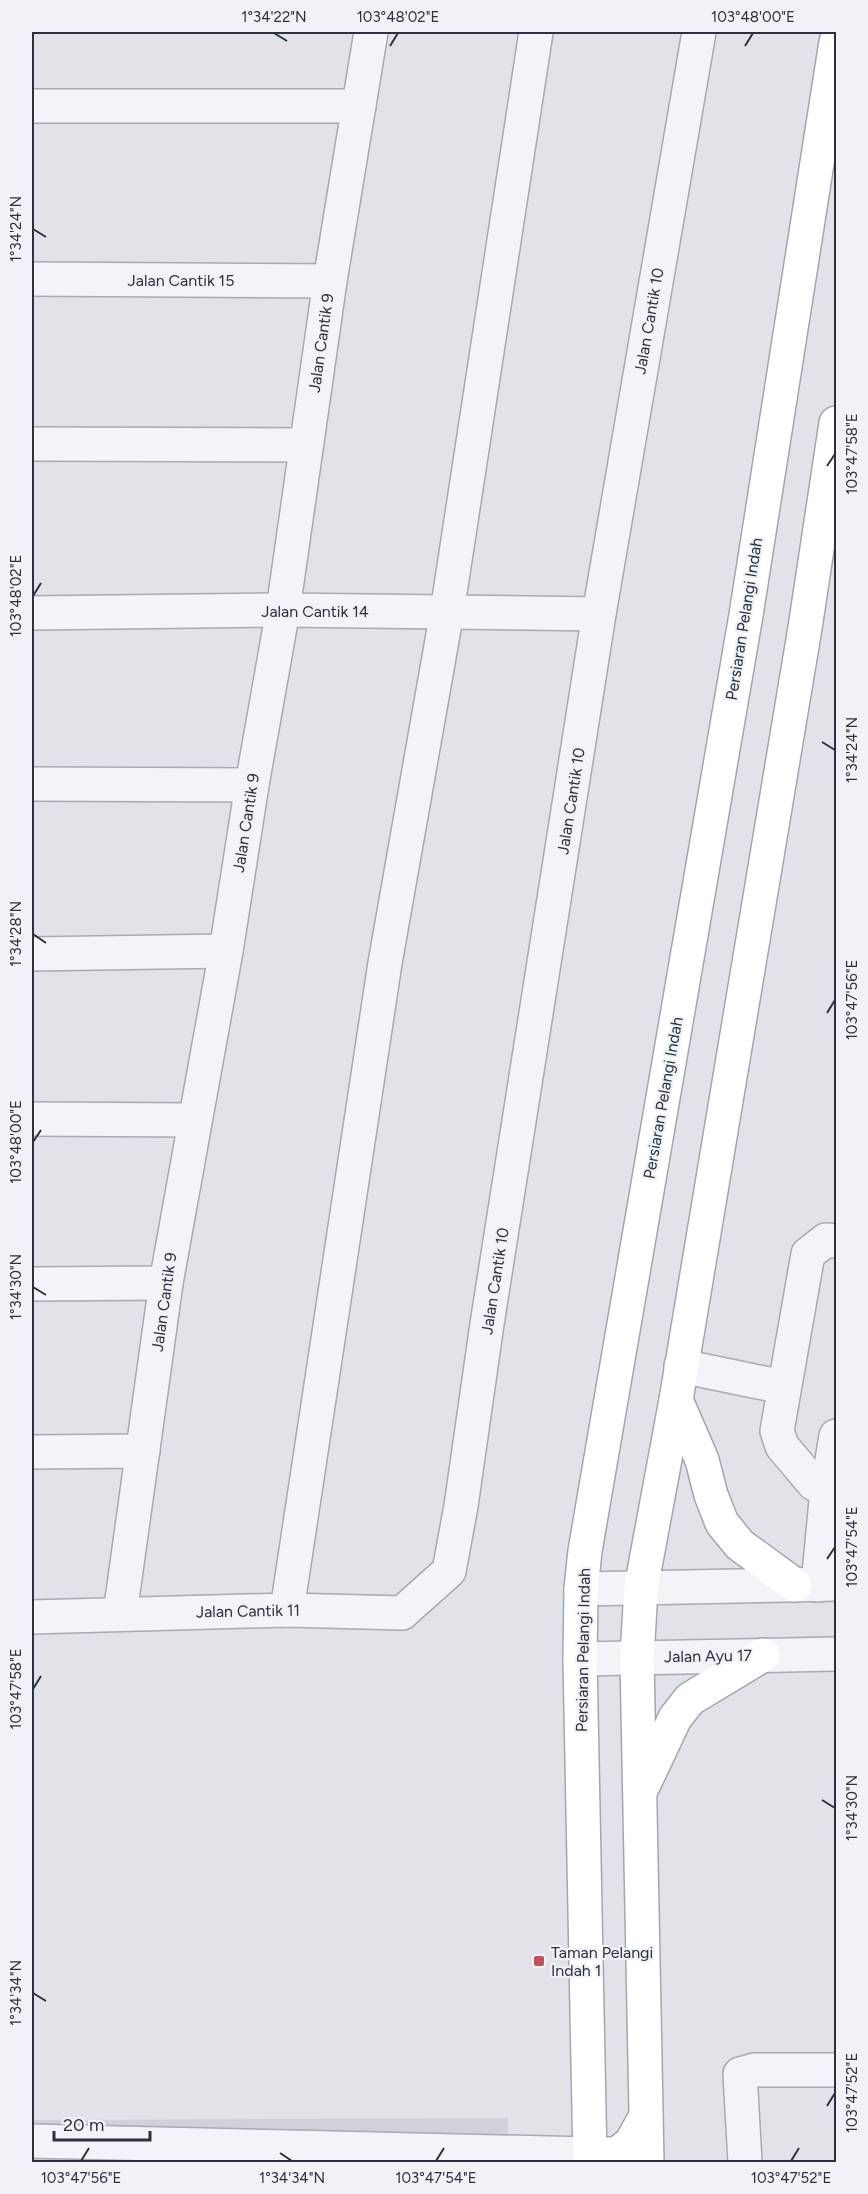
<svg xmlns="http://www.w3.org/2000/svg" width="868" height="2194" font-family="Figtree,sans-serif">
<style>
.built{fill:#cfd2da}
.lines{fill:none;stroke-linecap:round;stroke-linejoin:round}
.minor-casing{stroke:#a7aab2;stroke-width:36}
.major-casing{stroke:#a1a7b2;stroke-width:36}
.minor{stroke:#f3f4f7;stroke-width:33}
.major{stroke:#fff;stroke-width:33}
.ticks{fill:none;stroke:#2b313e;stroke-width:2}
.poi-dot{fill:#c0525d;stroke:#f0f2f6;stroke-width:2}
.labels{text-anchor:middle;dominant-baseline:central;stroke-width:4.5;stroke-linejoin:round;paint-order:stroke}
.street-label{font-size:16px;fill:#2b313e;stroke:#f0f2f6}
.poi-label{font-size:16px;fill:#2b313e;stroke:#f0f2f6;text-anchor:start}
.neatline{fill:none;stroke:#2b313e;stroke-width:2}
.ticks-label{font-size:15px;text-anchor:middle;fill:#2b313e}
</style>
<rect width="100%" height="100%" fill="#e1e3e8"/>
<path class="built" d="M508,2118L507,2162H32V2120Z"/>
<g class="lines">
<g class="minor-casing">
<g id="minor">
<path d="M32,106H359"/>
<path d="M32,279L330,281"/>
<path d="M32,444L306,445"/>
<path d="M32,613L283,610L599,614"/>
<path d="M32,784L252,785"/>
<path d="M32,954L226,951"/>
<path d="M32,1119L195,1120"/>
<path d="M32,1284L166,1283"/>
<path d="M681,1366L783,1387"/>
<path d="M32,1452L143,1451"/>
<path d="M827,1490L814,1484L782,1446L777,1431L808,1254L826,1240L836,1241"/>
<path d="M818,1585L827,1490L836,1436"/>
<path d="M581,1589L836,1584"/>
<path d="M287,1610L385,963L447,612L536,32"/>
<path d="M120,1614L166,1283L226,951L252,785L283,610L330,281L371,32"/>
<path d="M32,1617L287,1610L402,1613L449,1571L461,1506L487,1324L599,614L699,32"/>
<path d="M580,1659L836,1654"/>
<path d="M32,2141C218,2147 404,2148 590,2154"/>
<path d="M745,2162L740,2074L754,2070H836"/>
</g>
</g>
<g class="major-casing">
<g id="major">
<path d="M676,1400L702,1460L711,1495L722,1523L740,1545L795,1585"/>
<path d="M643,1786L675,1718L690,1699L763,1655"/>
<path d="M590,2154H617L631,2143L646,2116"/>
<path d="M590,2162L580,1659L581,1589L585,1551L746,615L836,42"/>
<path d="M647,2162L637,1658L641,1588L676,1400L805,628L836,423"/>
</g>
</g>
<use href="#minor" class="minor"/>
<use href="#major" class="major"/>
</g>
<path class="ticks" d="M274,33L287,41M390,46L398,33M745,46L753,33M33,229L46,237M827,466L835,454M33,596L41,583M822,742L835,750M33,934L46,943M827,1013L835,1000M33,1142L41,1130M33,1287L46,1295M827,1559L835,1547M33,1689L41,1676M822,1800L835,1808M33,1993L46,2001M827,2106L835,2093M280,2153L292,2161M81,2161L89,2148M436,2161L444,2148M791,2161L799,2148"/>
<rect class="poi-dot" x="533" y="1955" width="12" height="12" rx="3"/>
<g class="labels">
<g class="street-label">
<text x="181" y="280">Jalan Cantik 15</text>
<text transform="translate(649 321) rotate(-80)">Jalan Cantik 10</text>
<text transform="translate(321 343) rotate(-82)">Jalan Cantik 9</text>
<text x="315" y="611">Jalan Cantik 14</text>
<text transform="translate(744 619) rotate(-81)">Persiaran Pelangi Indah</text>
<text transform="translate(571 801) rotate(-81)">Jalan Cantik 10</text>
<text transform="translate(246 823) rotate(-81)">Jalan Cantik 9</text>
<text transform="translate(663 1098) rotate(-80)">Persiaran Pelangi Indah</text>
<text transform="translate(495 1281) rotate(-81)">Jalan Cantik 10</text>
<text transform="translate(164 1302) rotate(-82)">Jalan Cantik 9</text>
<text transform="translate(248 1611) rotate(-1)">Jalan Cantik 11</text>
<text transform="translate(583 1650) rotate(-89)">Persiaran Pelangi Indah</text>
<text transform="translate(708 1656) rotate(-1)">Jalan Ayu 17</text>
</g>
<g class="poi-label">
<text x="551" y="1952">Taman Pelangi<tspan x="551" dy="18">Indah 1</tspan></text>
</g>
</g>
<rect width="868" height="2194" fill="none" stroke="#f0f2f6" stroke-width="66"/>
<path d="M54 2131v9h96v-9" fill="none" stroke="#2b313e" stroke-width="3"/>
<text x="63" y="2131" font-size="18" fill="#2b313e" stroke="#f0f2f6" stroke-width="4.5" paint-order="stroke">20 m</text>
<rect x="33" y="33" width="802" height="2128" class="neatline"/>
<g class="ticks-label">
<text x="274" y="22">1°34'22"N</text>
<text x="398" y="22">103°48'02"E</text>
<text x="753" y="22">103°48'00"E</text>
<text transform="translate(16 229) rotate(-90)" y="5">1°34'24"N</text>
<text transform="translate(852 454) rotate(-90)" y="5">103°47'58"E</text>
<text transform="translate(16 596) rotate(-90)" y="5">103°48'02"E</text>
<text transform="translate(852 750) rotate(-90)" y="5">1°34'24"N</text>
<text transform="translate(16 934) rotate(-90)" y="5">1°34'28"N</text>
<text transform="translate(852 1000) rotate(-90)" y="5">103°47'56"E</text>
<text transform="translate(16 1142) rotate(-90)" y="5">103°48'00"E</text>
<text transform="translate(16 1287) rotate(-90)" y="5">1°34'30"N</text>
<text transform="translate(852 1547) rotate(-90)" y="5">103°47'54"E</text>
<text transform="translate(16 1689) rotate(-90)" y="5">103°47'58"E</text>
<text transform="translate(852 1808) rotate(-90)" y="5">1°34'30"N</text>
<text transform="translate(16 1993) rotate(-90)" y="5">1°34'34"N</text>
<text transform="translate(852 2093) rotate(-90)" y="5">103°47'52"E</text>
<text x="81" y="2183">103°47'56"E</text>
<text x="292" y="2183">1°34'34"N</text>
<text x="436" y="2183">103°47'54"E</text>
<text x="791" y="2183">103°47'52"E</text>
</g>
</svg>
